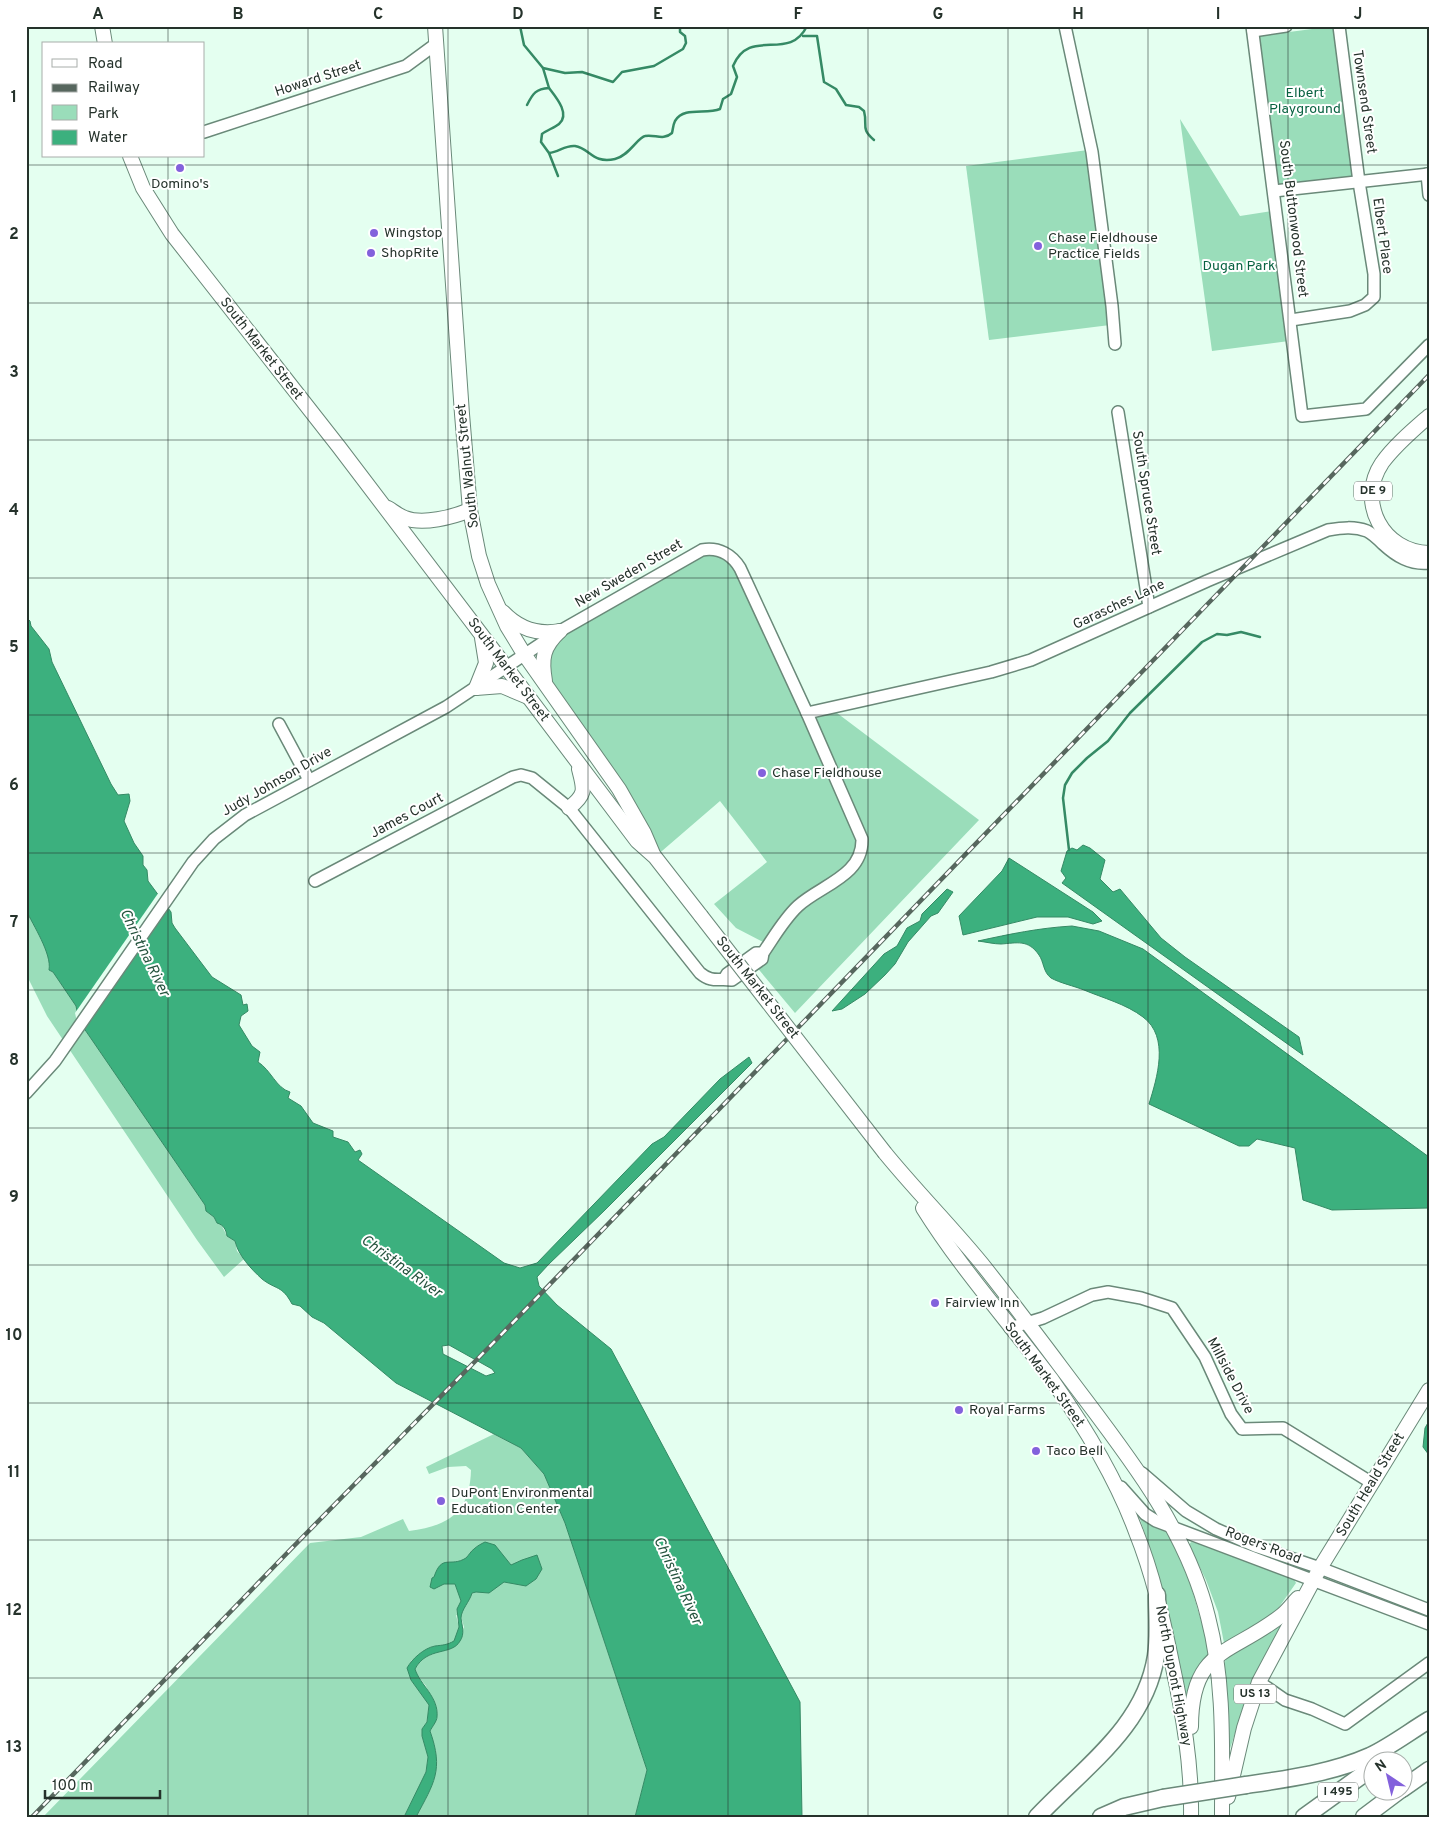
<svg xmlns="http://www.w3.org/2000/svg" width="1455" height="1843" font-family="Overpass,sans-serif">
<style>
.green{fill:#9addba}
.water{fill:#3cb07e;stroke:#358a65;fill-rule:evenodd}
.pier{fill:#e4fff0}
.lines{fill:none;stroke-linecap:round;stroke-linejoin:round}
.stream{stroke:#358a65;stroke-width:2.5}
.minor-casing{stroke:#6a8979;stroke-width:14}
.major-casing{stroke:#6a8979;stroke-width:16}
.highway-casing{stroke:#6a8979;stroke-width:19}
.minor{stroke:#fff;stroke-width:11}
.major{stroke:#fff;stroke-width:14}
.highway{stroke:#fff;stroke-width:16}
.rail-casing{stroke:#57675e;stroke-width:4.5}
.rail{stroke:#fff;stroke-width:2.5;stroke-dasharray:8;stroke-linecap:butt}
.major-bridge-casing{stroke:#6a8979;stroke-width:16;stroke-linecap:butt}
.highway-bridge-casing{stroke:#6a8979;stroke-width:19;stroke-linecap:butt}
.major-bridge{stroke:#fff;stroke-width:14}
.highway-bridge{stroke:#fff;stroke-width:16}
.grid{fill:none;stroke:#25322b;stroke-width:1;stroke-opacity:0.55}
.poi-dot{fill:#8361dc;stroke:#fff;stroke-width:2}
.labels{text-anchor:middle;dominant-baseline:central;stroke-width:4;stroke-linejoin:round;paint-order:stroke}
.shield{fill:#fff;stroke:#66706b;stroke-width:1}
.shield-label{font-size:12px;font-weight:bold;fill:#25322b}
.street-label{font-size:14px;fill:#25322b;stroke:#fff}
.park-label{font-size:14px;fill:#086241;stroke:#fff}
.poi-label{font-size:14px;fill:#25322b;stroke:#fff;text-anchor:start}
.water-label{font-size:15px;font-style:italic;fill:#25533e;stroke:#fff}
.neatline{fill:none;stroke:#25322b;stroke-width:2}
.grid-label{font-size:16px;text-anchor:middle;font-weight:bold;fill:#25322b}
</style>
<rect width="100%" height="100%" fill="#e4fff0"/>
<g class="green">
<path d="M1335,26L1354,177L1277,186L1258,36Z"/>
<path d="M1180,119L1240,216L1272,211L1289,341L1212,351Z"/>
<path d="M1088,150L1110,325L989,340L966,166Z"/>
<path d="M696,553L728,554L807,713H837L979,820L795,1013L755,965L769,945L736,928L714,904L767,862L720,801L655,857L543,672L547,646Z"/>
<path d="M26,910C33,925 52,954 49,970L53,972L76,1006L79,1021L205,1205L206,1211L214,1217L217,1223L221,1224L227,1236L235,1241L237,1251L244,1259L224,1277L197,1240L47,1016L26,974Z"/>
<path d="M494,1434L521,1448L544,1474L565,1523L647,1770L635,1817H416C434,1783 444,1770 430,1731L437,1718L426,1686L417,1675L415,1669C423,1653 439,1653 454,1647L464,1627L461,1617L456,1615L459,1627L455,1641L445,1646H433L411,1661V1680L429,1704L427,1722L422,1729V1736L428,1757L426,1773L404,1817H43L310,1543L361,1537L403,1519L409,1531C448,1526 470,1513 471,1470L466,1466L448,1467L429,1474L426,1467Z"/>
<path d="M1140,1519L1168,1532L1190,1583L1204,1631L1209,1657L1187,1699L1184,1697C1175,1633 1161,1580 1140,1519Z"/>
<path d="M1191,1542L1198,1543L1294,1579L1296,1583L1277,1610L1270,1616L1224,1643L1218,1612L1206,1580L1189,1545Z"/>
<path d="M1279,1622L1283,1625L1251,1683L1228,1755L1224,1667L1226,1657Z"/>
</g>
<g class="water">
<path d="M26,617L30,621L31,626L49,649L52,662L111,784L118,795L129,794L130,801L124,821L134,843L143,856V865L147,870L148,881L171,912L172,923L175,928L212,977L241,995L243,1005L247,1004L248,1011L241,1016L239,1025L252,1046L260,1052L258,1062C271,1070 276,1088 290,1092L288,1098L301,1106L313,1123L333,1131V1137L348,1142L355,1152L360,1150L362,1154L358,1160L504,1263L520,1268L537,1263L652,1144L664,1137L720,1079L749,1057L752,1063L605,1210L549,1264L537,1277L539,1286L557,1305L611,1349L800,1702L802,1817H635L647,1770L565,1523L544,1474L521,1448L396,1383L324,1323L312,1317L300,1306L292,1304C282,1285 276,1290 262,1279C251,1269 238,1255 235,1241L227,1236C226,1230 224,1225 217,1223L214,1217L206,1211L205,1205L79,1021L76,1006L53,972L49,970C52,954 33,925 26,910ZM449,1345L492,1369L495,1373L486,1376L443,1354L442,1346Z"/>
<path d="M1083,845L1090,848L1105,860L1100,879L1113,892L1120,889L1161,938L1185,957L1299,1037L1303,1055L1062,883L1066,878L1061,871L1067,851L1072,848L1077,850Z"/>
<path d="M1009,858L1093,912L1102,921L1093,924L1068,917H1037L963,935L959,916L1002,871Z"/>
<path d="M947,889L953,892L938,913L931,916L908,942L895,964L885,975L865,994L842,1009L832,1011L884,954L897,946L907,928L920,921L922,914Z"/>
<path d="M1072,926L1099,931L1143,949L1429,1157V1208L1332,1210L1303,1200L1295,1148L1257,1139L1249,1146H1239L1149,1104C1157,1078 1170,1037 1143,1017C1126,1004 1103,998 1084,990C1074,986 1060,983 1051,978C1043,972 1044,962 1039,955C1028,939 1017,943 1001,944C994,944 986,942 978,941C1010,934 1039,928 1072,926Z"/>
<path d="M1429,1421V1455L1423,1447L1425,1428Z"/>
<path d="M485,1542L495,1545L511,1565L522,1560L537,1555L542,1569L536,1579L526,1586L504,1582L489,1593L476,1592L472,1593C470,1601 461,1610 461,1618C462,1626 465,1634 460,1641C452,1656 427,1646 415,1669C420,1685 439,1697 437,1717C437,1721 432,1727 430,1731C444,1770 434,1783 416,1817H404L426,1772L428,1757L422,1736V1729L427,1722L429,1705L411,1680L407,1668C412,1659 424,1648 435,1646C443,1645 447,1645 454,1641L459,1627L457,1609L461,1601L455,1584H444L434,1589L430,1587L432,1578L434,1577C442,1553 450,1568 466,1558C469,1555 471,1551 474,1549C477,1546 481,1544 485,1542Z"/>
</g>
<path class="pier" d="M159,892L169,906L77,1022L75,1013Z"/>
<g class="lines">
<g class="stream">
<path d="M520,26L524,45L543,68L549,88C536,89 533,93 527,105"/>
<path d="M803,36H817L824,82L836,89L846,105L859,107L864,111C868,126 860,128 874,140"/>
<path d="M543,68L565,73L582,72L613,82L622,72L654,66L683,49L686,43L685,36L680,32V26"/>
<path d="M549,88C555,96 571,114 559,124C554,128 547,130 542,134L541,142L549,153L558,176"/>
<path d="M549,153C559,152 565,145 575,146C590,148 592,164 615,159C629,156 638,137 645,136C655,134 663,141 672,133C673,129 673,125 675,121C684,106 706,115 720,109L723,99L731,94L737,77L733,66C750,26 789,63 807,26"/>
<path d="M1069,850L1063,798L1065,785L1072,773L1087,758L1108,741L1130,713L1202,642L1217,634L1227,635L1241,632L1260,637"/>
</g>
<g class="minor-casing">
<g id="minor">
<path d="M1065,26L1092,152L1112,306L1115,344"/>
<path d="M1252,26L1302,416L1366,409L1429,345"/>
<path d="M1253,31L1286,26"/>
<path d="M204,132L406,66L436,44"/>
<path d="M1427,174L1429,195"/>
<path d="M1274,191L1429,174"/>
<path d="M1291,320L1350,311L1365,305L1374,297V274L1359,182L1339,26"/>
<path d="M1118,412L1149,607"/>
<path d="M807,713L991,672L1031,660L1207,581L1328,530C1341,528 1354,526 1367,531C1373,534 1378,539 1383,544C1396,556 1410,565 1429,563"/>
<path d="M279,724L309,780"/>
<path d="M724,979L727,974L756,953H763"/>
<path d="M26,1093L55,1061L193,862L214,839L245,815L446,707L560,631L702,550C719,547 732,555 740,568L807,713L862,839C863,876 821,885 798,906C784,919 774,937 763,953L762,959L732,980C718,978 712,983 700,973L569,808L532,778L521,775L513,777L315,881"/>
<path d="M1010,1328L1043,1318L1092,1295L1108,1292L1141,1298L1172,1308L1205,1357L1231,1414L1242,1429L1283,1428L1372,1483"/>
<path d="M1142,1473L1186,1511L1216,1529L1255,1546L1320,1568L1429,1610"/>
<path d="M1121,1487L1145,1514L1156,1521L1429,1624"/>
<path d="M1259,1682L1285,1700L1312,1709L1345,1724L1429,1663"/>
</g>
</g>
<g class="major-casing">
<g id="major">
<path d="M102,26L105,44"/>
<path d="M435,26L462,414L470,510L479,556L488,584L507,626L524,654L619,789L644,833L653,854"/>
<path d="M130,156L143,188L172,234L339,447L506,667L637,841L655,857L701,916"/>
<path d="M1429,416C1413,430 1394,446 1382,463C1356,502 1383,552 1429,553"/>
<path d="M388,508C393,511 399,516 405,518C423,525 453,517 470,510"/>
<path d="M503,612C519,629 538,635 560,631"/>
<path d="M545,681C541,658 543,647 560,631"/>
<path d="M476,688L486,663L482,638"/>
<path d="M476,688L502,686L528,697"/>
<path d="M569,808C587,794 584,789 579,769"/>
<path d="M885,1153C916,1191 951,1226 982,1264C1017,1308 1051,1354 1085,1399C1135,1465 1188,1535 1208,1617C1225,1682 1222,1750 1222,1817"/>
<path d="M923,1208C961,1269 1009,1322 1052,1380C1085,1427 1116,1478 1136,1532C1153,1574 1163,1619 1172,1663C1183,1714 1192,1765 1191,1817"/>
<path d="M1191,1727C1191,1647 1232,1655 1282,1615C1288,1610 1293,1603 1298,1598"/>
<path d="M1228,1797L1244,1728L1259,1682L1320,1568L1429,1390"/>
</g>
</g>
<g class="highway-casing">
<g id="highway">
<path d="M1246,1785C1287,1779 1332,1773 1370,1756C1391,1746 1409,1732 1429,1720"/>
<path d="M1402,1789L1429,1770"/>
<path d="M1037,1817C1083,1768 1145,1727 1156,1656C1159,1636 1157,1615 1157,1595"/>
<path d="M1101,1817L1124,1807L1163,1798"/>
<path d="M1304,1817L1372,1768"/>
<path d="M1364,1817L1400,1790"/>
</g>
</g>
<use href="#minor" class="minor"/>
<use href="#major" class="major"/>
<use href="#highway" class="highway"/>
<g class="rail-casing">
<path id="rail" d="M32,1817L292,1548L496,1340L1429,375"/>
</g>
<use href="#rail" class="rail"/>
<g class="major-bridge-casing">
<path id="major-bridge" d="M701,916L885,1153"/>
</g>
<g class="highway-bridge-casing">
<path id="highway-bridge" d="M1163,1798L1246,1785"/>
</g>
<use href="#major-bridge" class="major-bridge"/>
<use href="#highway-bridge" class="highway-bridge"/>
</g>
<path class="grid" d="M168,26V44M308,26V1817M448,26V1817M588,26V1817M728,26V1817M868,26V1817M1008,26V1817M1148,26V1817M1288,26V1817M168,156V1817M26,165H1429M26,303H1429M26,440H1429M26,578H1429M26,715H1429M26,853H1429M26,990H1429M26,1128H1429M26,1265H1429M26,1403H1429M26,1540H1429M26,1678H1429"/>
<g class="poi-dot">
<circle cx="180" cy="168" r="5"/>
<circle cx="374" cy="233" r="5"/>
<circle cx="1038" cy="246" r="5"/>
<circle cx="371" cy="253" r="5"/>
<circle cx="762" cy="773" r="5"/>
<circle cx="935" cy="1303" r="5"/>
<circle cx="959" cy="1410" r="5"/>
<circle cx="1036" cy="1451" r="5"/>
<circle cx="441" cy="1501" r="5"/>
</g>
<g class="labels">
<g class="shield">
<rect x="1354" y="481.5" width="38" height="19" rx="4"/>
<rect x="1234" y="1684.5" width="42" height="19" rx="4"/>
<rect x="1318" y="1782.5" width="40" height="19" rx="4"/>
</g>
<g class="shield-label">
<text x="1373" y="491">DE 9</text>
<text x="1255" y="1694">US 13</text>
<text x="1338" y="1792">I 495</text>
</g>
<g class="street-label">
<text transform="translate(318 79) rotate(-18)">Howard Street</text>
<text transform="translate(1364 102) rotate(82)">Townsend Street</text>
<text transform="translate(1293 219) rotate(83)">South Buttonwood Street</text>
<text transform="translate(1382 236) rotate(82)">Elbert Place</text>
<text transform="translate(261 349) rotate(52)">South Market Street</text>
<text transform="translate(468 466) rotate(-96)">South Walnut Street</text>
<text transform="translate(1146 493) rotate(81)">South Spruce Street</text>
<text transform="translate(629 574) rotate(-30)">New Sweden Street</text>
<text transform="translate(1119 605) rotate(-25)">Garasches Lane</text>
<text transform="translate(508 670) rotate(53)">South Market Street</text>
<text transform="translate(277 782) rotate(-30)">Judy Johnson Drive</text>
<text transform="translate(407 816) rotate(-28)">James Court</text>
<text transform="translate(757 988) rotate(52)">South Market Street</text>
<text transform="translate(1044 1375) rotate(54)">South Market Street</text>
<text transform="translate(1230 1376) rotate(62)">Millside Drive</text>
<text transform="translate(1371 1485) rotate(-59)">South Heald Street</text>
<text transform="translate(1263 1546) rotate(21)">Rogers Road</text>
<text transform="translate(1173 1676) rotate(79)">North Dupont Highway</text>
</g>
<g class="park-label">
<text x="1305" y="93">Elbert<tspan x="1305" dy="16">Playground</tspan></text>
<text x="1239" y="266">Dugan Park</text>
</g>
<g class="poi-label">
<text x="180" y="184" text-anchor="middle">Domino's</text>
<text x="384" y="233">Wingstop</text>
<text x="1048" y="238">Chase Fieldhouse<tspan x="1048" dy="16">Practice Fields</tspan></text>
<text x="381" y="253">ShopRite</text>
<text x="772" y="773">Chase Fieldhouse</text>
<text x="945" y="1303">Fairview Inn</text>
<text x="969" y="1410">Royal Farms</text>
<text x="1046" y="1451">Taco Bell</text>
<text x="451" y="1493">DuPont Environmental<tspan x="451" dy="16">Education Center</tspan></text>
</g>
<g class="water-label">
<text transform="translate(144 953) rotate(64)">Christina River</text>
<text transform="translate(401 1267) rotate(36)">Christina River</text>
<text transform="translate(677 1581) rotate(65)">Christina River</text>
</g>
</g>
<rect width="1455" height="1843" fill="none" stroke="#ffffff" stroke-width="55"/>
<rect x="42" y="42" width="162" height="115" fill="#ffffff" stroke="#a8adaa"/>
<rect x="52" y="59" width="25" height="8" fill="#ffffff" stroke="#a8adaa"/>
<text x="88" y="68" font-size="15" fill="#25322b">Road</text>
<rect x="52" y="84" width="25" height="8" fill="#57675e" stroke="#a8adaa"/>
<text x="88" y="92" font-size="15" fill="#25322b">Railway</text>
<rect x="52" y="105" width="25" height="15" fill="#9addba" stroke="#a8adaa"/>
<text x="88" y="118" font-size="15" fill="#25322b">Park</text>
<rect x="52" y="130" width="25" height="15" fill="#3cb07e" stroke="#a8adaa"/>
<text x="88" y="142" font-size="15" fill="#25322b">Water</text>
<g transform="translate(1388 1776) rotate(325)"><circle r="24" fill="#ffffff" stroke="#a8adaa"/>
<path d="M0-4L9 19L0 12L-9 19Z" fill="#8361dc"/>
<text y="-8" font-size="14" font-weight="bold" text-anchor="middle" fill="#25322b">N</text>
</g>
<path d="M45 1790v8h115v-8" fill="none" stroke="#25322b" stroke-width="2.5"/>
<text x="52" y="1790" font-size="15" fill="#25322b" stroke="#ffffff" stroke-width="4" paint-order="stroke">100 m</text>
<rect x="28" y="28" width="1400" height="1788" class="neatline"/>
<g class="grid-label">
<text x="98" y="19">A</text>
<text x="238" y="19">B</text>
<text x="378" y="19">C</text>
<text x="518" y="19">D</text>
<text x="658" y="19">E</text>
<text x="798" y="19">F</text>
<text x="938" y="19">G</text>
<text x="1078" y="19">H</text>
<text x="1218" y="19">I</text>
<text x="1358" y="19">J</text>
<text x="14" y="102">1</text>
<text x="14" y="239">2</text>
<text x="14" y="377">3</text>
<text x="14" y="515">4</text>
<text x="14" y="652">5</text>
<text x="14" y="790">6</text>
<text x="14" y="927">7</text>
<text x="14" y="1065">8</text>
<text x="14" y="1202">9</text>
<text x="14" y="1340">10</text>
<text x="14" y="1477">11</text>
<text x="14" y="1615">12</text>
<text x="14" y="1752">13</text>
</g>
</svg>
